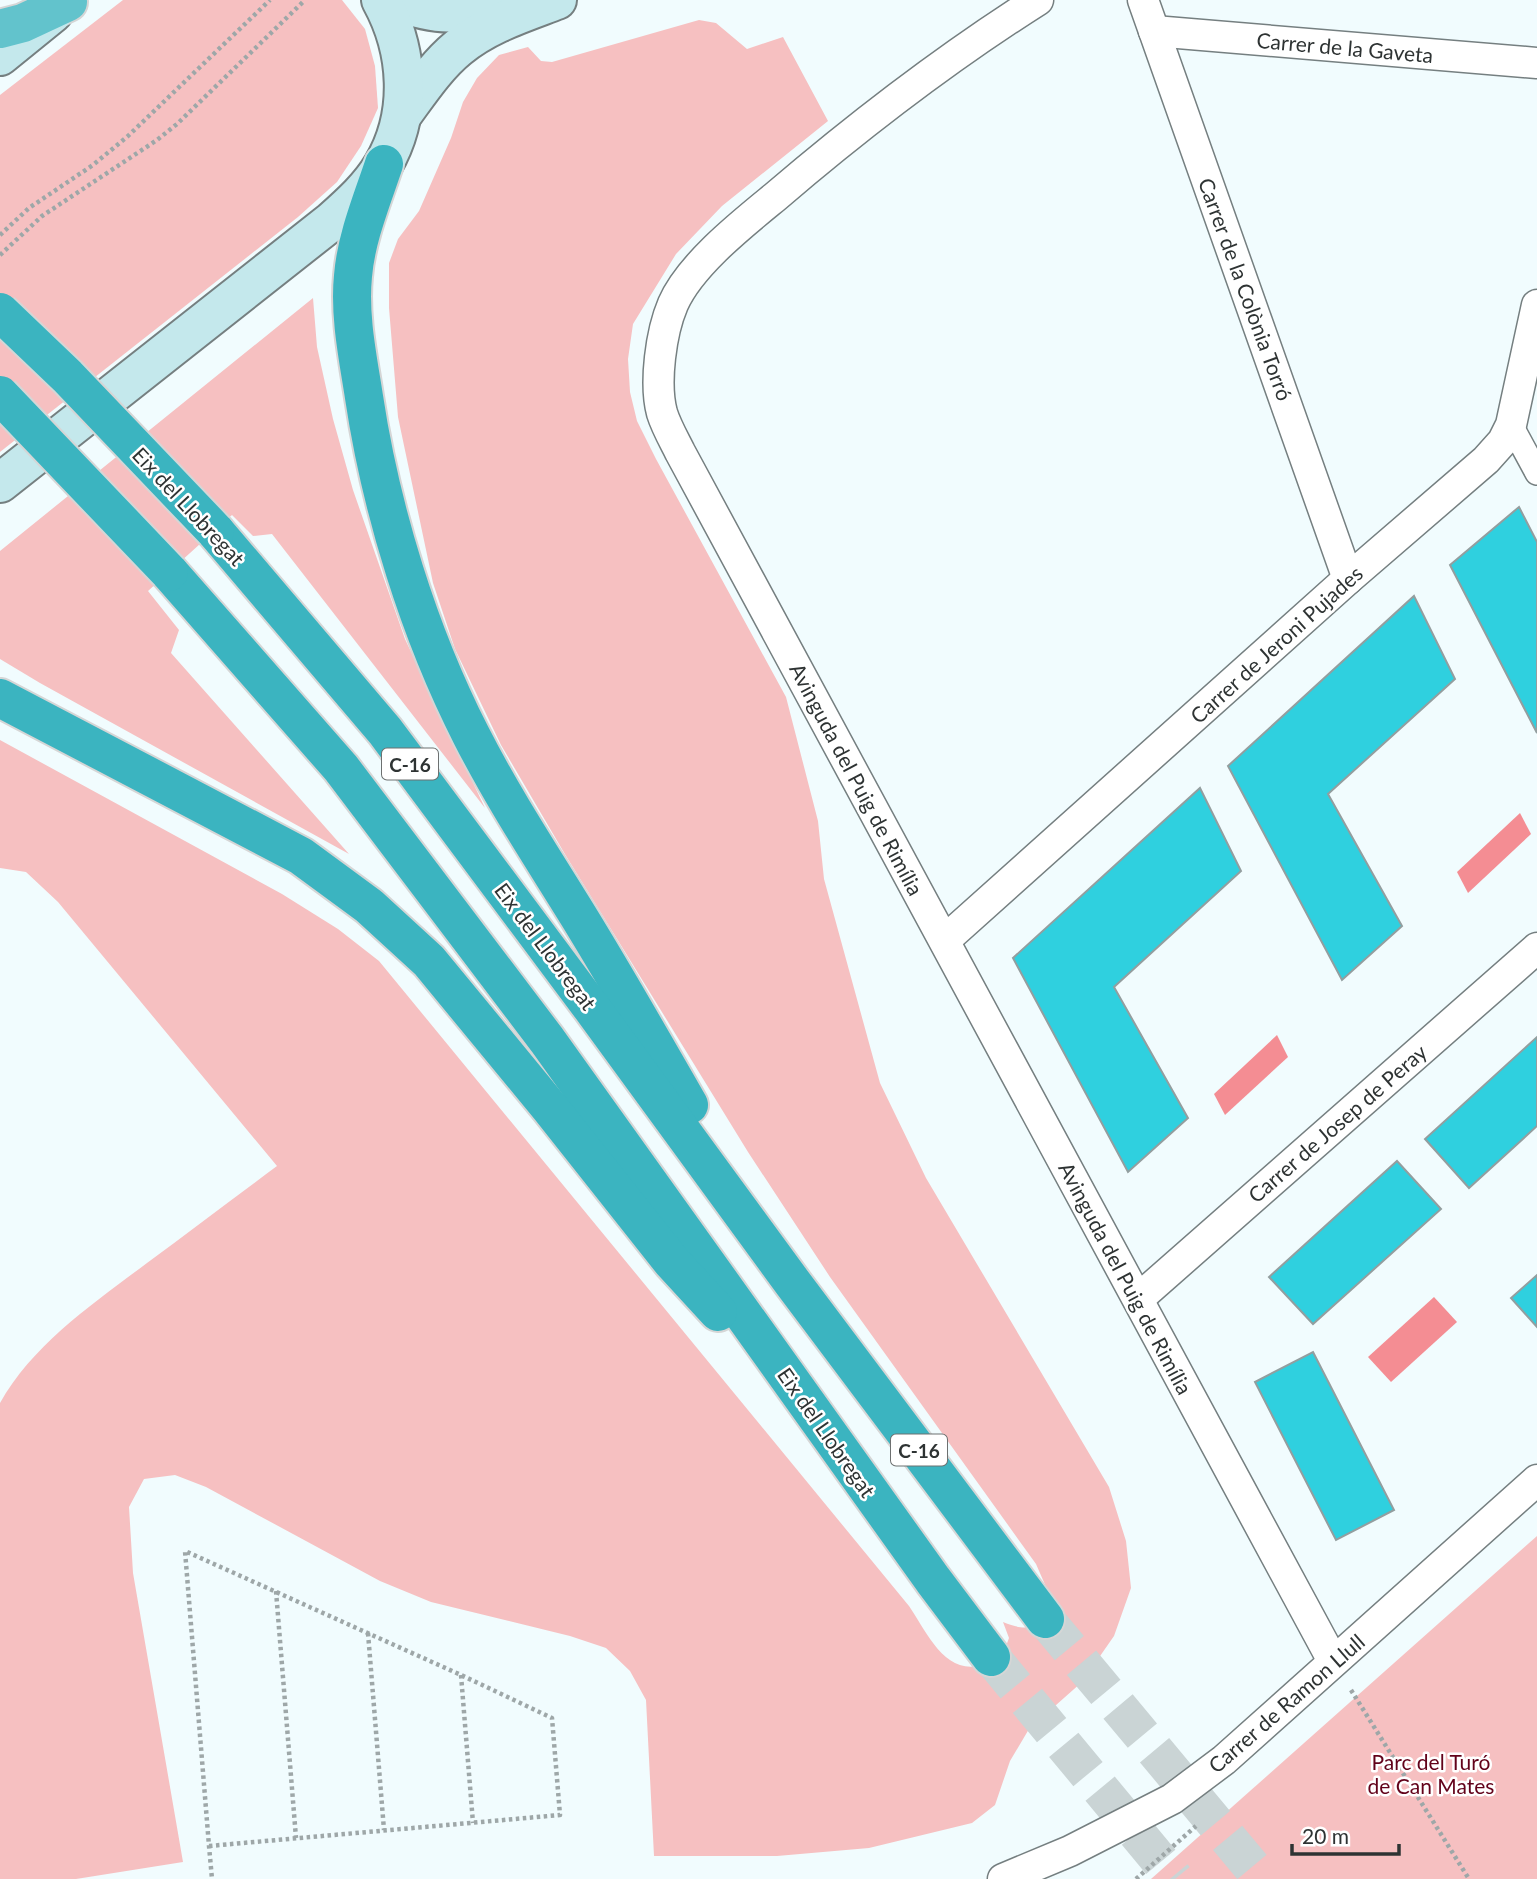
<svg xmlns="http://www.w3.org/2000/svg" width="1537" height="1879" font-family="Lato,sans-serif">
<style>
.green{fill:#f6c0c1}
.water{fill:#f48d93}
.building{fill:#2fd0df;stroke:#939e9f;stroke-width:2}
.lines{fill:none;stroke-linecap:round;stroke-linejoin:round}
.motorway-tunnel{stroke:#cad4d5;stroke-width:38;stroke-dasharray:38 19;stroke-linecap:butt}
.pedestrian-casing{stroke:#757f80;stroke-width:26}
.minor-casing{stroke:#757f80;stroke-width:33}
.secondary-casing{stroke:#757f80;stroke-width:42}
.trunk-casing{stroke:#d5d6d6;stroke-width:42}
.motorway-casing{stroke:#d5d6d6;stroke-width:42}
.path{stroke:#9ea7a8;stroke-width:4.5;stroke-dasharray:3.5 3.5;stroke-linecap:butt}
.pedestrian{stroke:#fff;stroke-width:23}
.minor{stroke:#fff;stroke-width:30}
.secondary{stroke:#c4e8ec;stroke-width:38}
.trunk{stroke:#62c3cc;stroke-width:38}
.motorway{stroke:#3bb4c0;stroke-width:38}
.motorway-bridge-casing{stroke:#d5d6d6;stroke-width:42;stroke-linecap:butt}
.motorway-bridge{stroke:#3bb4c0;stroke-width:38}
.labels{text-anchor:middle;dominant-baseline:central;stroke-width:5;stroke-linejoin:round;paint-order:stroke}
.shield{fill:#fff;stroke:#6d7070;stroke-width:2}
.shield-label{font-size:19px;font-weight:bold;fill:#2e3333}
.street-label{font-size:21px;fill:#2e3333;stroke:#fff}
.park-label{font-size:21px;fill:#62021a;stroke:#fff}
</style>
<rect width="100%" height="100%" fill="#f1fcfe"/>
<g class="green">
<path d="M123,0H342L365,29L375,66L378,108L361,146L337,182L298,217L0,452V95Z"/>
<path d="M699,20L716,23L747,49L783,37L828,121L722,206L676,254L633,324L628,359L630,392L637,421L656,459L786,697L818,821L824,879L880,1083L926,1178L1109,1487L1126,1541L1131,1588L1114,1636L1082,1682L1029,1729L1010,1761L995,1805L972,1823L869,1848L777,1856H654L646,1700L630,1671L606,1648L570,1636L431,1602L380,1581L206,1487L175,1475L144,1479L129,1507L133,1573L183,1862L76,1879H0V1403C33,1344 94,1303 147,1263C190,1231 234,1198 277,1166L58,902L26,872L0,868V740L282,894L338,929L379,961L909,1606C925,1629 943,1673 978,1666C987,1664 996,1658 1003,1654L1009,1638L1003,1622C1033,1634 1034,1626 1053,1603L1036,1564L830,1277L748,1152L566,856L501,745L455,649L433,583L398,417L389,308V263L398,239L419,211L451,138L463,102L477,78L499,55L528,47L541,61L552,62Z"/>
<path d="M313,298L317,347L333,419L353,490L405,639L485,808L272,534L253,536L232,515L148,591L179,630L171,653L349,854L40,683L0,659V551Z"/>
<path d="M1537,1536V1879H1151Z"/>
</g>
<g class="water">
<path d="M1520,813L1531,834L1468,893L1457,872Z"/>
<path d="M1277,1035L1288,1057L1225,1115L1214,1094Z"/>
<path d="M1434,1297L1457,1322L1391,1382L1368,1357Z"/>
</g>
<g class="building">
<path d="M1519,507L1537,542V733L1450,565Z"/>
<path d="M1414,596L1455,679L1328,794L1402,926L1342,980L1228,766Z"/>
<path d="M1200,788L1241,871L1114,987L1188,1118L1128,1172L1013,958Z"/>
<path d="M1537,1037V1126L1469,1188L1425,1139Z"/>
<path d="M1397,1161L1441,1209L1313,1324L1269,1277Z"/>
<path d="M1537,1275V1327L1511,1298Z"/>
<path d="M1313,1352L1394,1510L1336,1540L1255,1382Z"/>
</g>
<g class="lines">
<g class="motorway-tunnel">
<path d="M1045,1619L1262,1879"/>
<path d="M991,1657L1175,1879"/>
</g>
<g class="pedestrian-casing">
<path id="pedestrian" d="M1511,425L1537,473"/>
</g>
<g class="minor-casing">
<g id="minor">
<path d="M1038,0C945,59 858,126 775,197C742,224 690,265 673,304C661,332 654,383 662,413C666,426 674,440 680,452L1333,1661"/>
<path d="M1143,0L1348,579"/>
<path d="M1154,31L1537,63"/>
<path d="M945,940L1348,579L1486,460L1503,441L1511,425L1537,305"/>
<path d="M1138,1299L1537,948"/>
<path d="M1003,1879L1070,1851L1172,1799L1224,1760L1537,1480"/>
</g>
</g>
<g class="secondary-casing">
<g id="secondary">
<path d="M393,0C446,20 461,13 513,1"/>
<path d="M0,56L53,13"/>
<path d="M402,115C419,92 436,66 458,48C487,24 523,13 557,0"/>
<path d="M0,483L332,221C351,204 370,187 383,165C413,114 409,51 381,0"/>
</g>
</g>
<g class="trunk-casing">
<path id="trunk" d="M0,29L23,23L68,2"/>
</g>
<g class="motorway-casing">
<g id="motorway">
<path d="M384,164C372,200 356,238 353,276C349,316 358,358 364,397C381,510 419,633 471,735C503,798 542,857 579,917C617,979 653,1042 689,1105"/>
<path d="M215,531L385,731L591,1007L792,1282L1045,1619"/>
<path d="M169,572L341,768L547,1040L933,1580L991,1657"/>
<path d="M0,698L301,856L369,906L429,961L550,1108L672,1262L718,1312"/>
</g>
</g>
<g class="path">
<path d="M0,235L29,208L93,165L128,136L270,0"/>
<path d="M0,255L42,216L157,140L177,124L305,0"/>
<path d="M276,1591L296,1838"/>
<path d="M368,1633L384,1830"/>
<path d="M461,1675L473,1823"/>
<path d="M1351,1690L1469,1879"/>
<path d="M209,1846L560,1815L552,1718L461,1675L185,1551L209,1846L212,1879"/>
<path d="M1136,1879L1196,1826"/>
</g>
<use href="#pedestrian" class="pedestrian"/>
<use href="#minor" class="minor"/>
<use href="#secondary" class="secondary"/>
<use href="#trunk" class="trunk"/>
<use href="#motorway" class="motorway"/>
<g class="motorway-bridge-casing">
<g id="motorway-bridge">
<path d="M0,312L67,376L215,531"/>
<path d="M0,395L169,572"/>
</g>
</g>
<use href="#motorway-bridge" class="motorway-bridge"/>
</g>
<g class="labels">
<g class="shield">
<rect x="382" y="748.5" width="56" height="31" rx="5"/>
<rect x="891" y="1434.5" width="56" height="31" rx="5"/>
</g>
<g class="shield-label">
<text x="410" y="764">C-16</text>
<text x="919" y="1450">C-16</text>
</g>
<g class="street-label">
<text transform="translate(1345 47) rotate(5)">Carrer de la Gaveta</text>
<text transform="translate(1246 289) rotate(70)">Carrer de la Colònia Torró</text>
<text transform="translate(189 506) rotate(47)">Eix del Llobregat</text>
<text transform="translate(1276 644) rotate(-42)">Carrer de Jeroni Pujades</text>
<text transform="translate(857 779) rotate(62)">Avinguda del Puig de Rimília</text>
<text transform="translate(546 946) rotate(53)">Eix del Llobregat</text>
<text transform="translate(1337 1123) rotate(-41)">Carrer de Josep de Peray</text>
<text transform="translate(1126 1278) rotate(62)">Avinguda del Puig de Rimília</text>
<text transform="translate(827 1432) rotate(55)">Eix del Llobregat</text>
<text transform="translate(1286 1703) rotate(-41)">Carrer de Ramon Llull</text>
</g>
<g class="park-label">
<text x="1431" y="1761">Parc del Turó<tspan x="1431" dy="24">de Can Mates</tspan></text>
</g>
</g>
<path d="M1292 1844v10h107v-10" fill="none" stroke="#2e3333" stroke-width="3.5"/>
<text x="1302" y="1844" font-size="21" fill="#2e3333" stroke="#ffffff" stroke-width="5" paint-order="stroke">20 m</text>
</svg>
